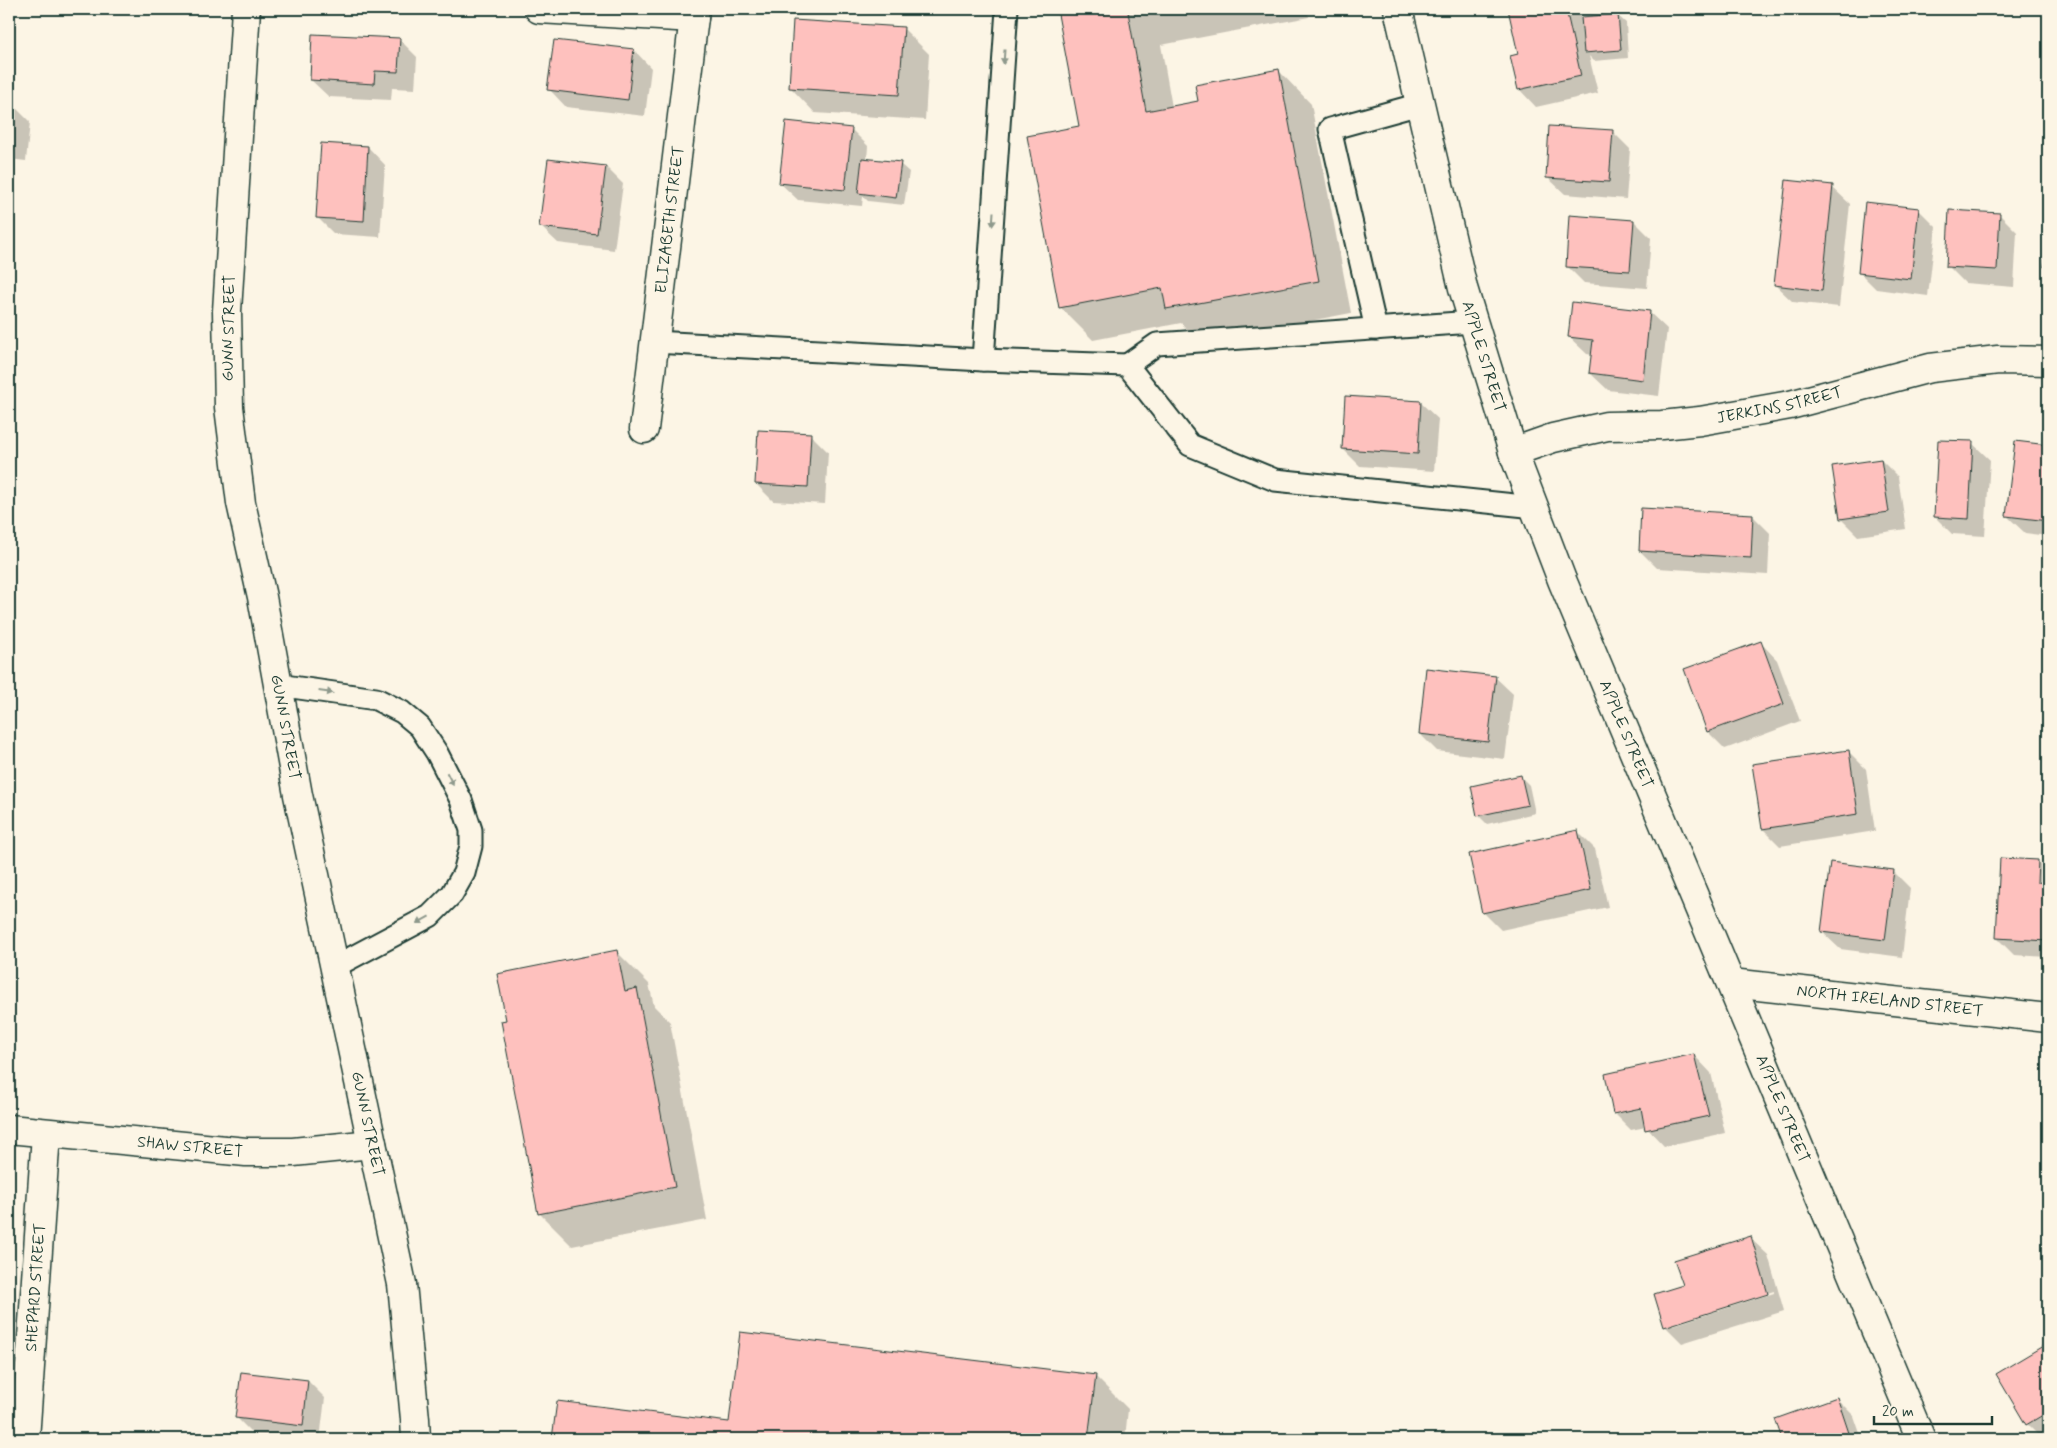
<svg xmlns="http://www.w3.org/2000/svg" width="2057" height="1448" font-family="Mynerve,sans-serif">
<style>
.shadow{fill:#0003;fill-rule:evenodd}
.building{fill:#fec1be;stroke:#1f3d34}
.lines{fill:none;stroke-linecap:round;stroke-linejoin:round}
.service-casing{stroke:#1f3d34;stroke-width:25}
.minor-casing{stroke:#1f3d34;stroke-width:31}
.tertiary-casing{stroke:#1f3d34;stroke-width:31}
.service{stroke:#fcf5e5;stroke-width:21}
.minor{stroke:#fcf5e5;stroke-width:28}
.tertiary{stroke:#fcf5e5;stroke-width:28}
.oneway{fill:#8e998c}
.labels{text-anchor:middle;dominant-baseline:central;stroke-width:4;stroke-linejoin:round;paint-order:stroke}
.street-label{font-size:16px;fill:#1f3d34;stroke:#fcf5e5}
</style>
<rect width="100%" height="100%" fill="#fcf5e5"/>
<filter id="ink" filterUnits="userSpaceOnUse"><feTurbulence type="fractalNoise" baseFrequency=".02" numOctaves="2"/><feDisplacementMap in="SourceGraphic" scale="10" xChannelSelector="R" yChannelSelector="G"/><feConvolveMatrix kernelMatrix="1 2 1 2 8 2 1 2 1" color-interpolation-filters="sRGB"/></filter>
<g filter="url(#ink)">
<g class="shadow">
<path d="M1059,9H1307L1309,17L1161,45L1172,107L1200,102L1278,70L1311,104L1351,313L1200,342L1181,323L1093,340L1060,307L1081,127Z"/>
<path d="M1509,9H1578L1581,18L1617,15L1626,23L1628,58L1594,61L1589,56L1598,93L1536,107L1519,89V55Z"/>
<path d="M904,29L929,54L925,120L815,113L790,87Z"/>
<path d="M400,40L417,57L415,89L392,88L391,100L329,97L311,80Z"/>
<path d="M634,50L651,68L645,116L566,107L549,89Z"/>
<path d="M9,104L13,105L30,122L26,161L9,159Z"/>
<path d="M851,129L868,146L867,160L900,164L909,172L904,205L868,201L863,196L862,206L798,200L780,183Z"/>
<path d="M1612,131L1630,149L1626,199L1565,194L1547,177Z"/>
<path d="M368,147L385,165L380,237L334,234L317,217Z"/>
<path d="M606,167L623,184L614,250L558,243L540,226Z"/>
<path d="M1832,187L1850,204L1839,307L1793,302L1775,285Z"/>
<path d="M1918,209L1936,227L1928,296L1876,289L1859,272Z"/>
<path d="M1999,214L2017,232L2014,287L1965,283L1948,266Z"/>
<path d="M1634,221L1651,238L1647,288L1584,283L1567,266Z"/>
<path d="M1649,312L1667,329L1659,396L1608,390L1590,373L1593,355L1587,354L1569,337Z"/>
<path d="M1420,402L1438,419L1434,471L1360,466L1343,449Z"/>
<path d="M811,435L828,452L825,504L773,501L756,484Z"/>
<path d="M2016,442L2048,446V536L2025,533L2007,516Z"/>
<path d="M1972,443L1990,460L1985,536L1952,534L1935,517Z"/>
<path d="M1881,460L1898,477L1906,529L1858,536L1841,519Z"/>
<path d="M1753,516L1770,533L1768,575L1657,568L1640,551Z"/>
<path d="M1760,642L1777,660L1800,721L1725,749L1708,732L1685,670Z"/>
<path d="M1495,677L1513,694L1505,759L1437,751L1420,734Z"/>
<path d="M1848,751L1866,769L1875,831L1780,846L1763,829Z"/>
<path d="M1521,777L1529,785L1535,813L1487,824L1478,815Z"/>
<path d="M1578,832L1595,849L1608,907L1501,930L1484,913Z"/>
<path d="M2037,861L2048,872V957L2014,955L1997,938Z"/>
<path d="M1893,871L1910,888L1902,957L1840,949L1822,932Z"/>
<path d="M616,951L649,984L654,1006L670,1022L707,1220L572,1246L539,1213L507,1021Z"/>
<path d="M1694,1055L1711,1073L1725,1133L1664,1146L1646,1127L1631,1130L1614,1113Z"/>
<path d="M1750,1238L1768,1255L1784,1311L1682,1343L1665,1326L1684,1286ZM1774,1291V1293L1674,1325V1322Z"/>
<path d="M2048,1344V1439H2042L2027,1424L1997,1374Z"/>
<path d="M242,1373L308,1381L325,1398L320,1439H290L254,1435L237,1418Z"/>
<path d="M1095,1376L1128,1409L1125,1439H554L558,1402L730,1423Z"/>
<path d="M1837,1399L1854,1416L1862,1439H1783L1776,1419Z"/>
</g>
<g class="building">
<path d="M1057,9H1146L1128,12L1146,111L1198,101L1195,85L1279,69L1319,281L1166,309L1162,288L1059,308L1027,136L1079,126Z"/>
<path d="M1508,9H1566L1581,76L1518,90L1510,56L1518,54Z"/>
<path d="M1618,14L1621,50L1584,53L1581,17Z"/>
<path d="M793,20L904,27L899,95L789,88Z"/>
<path d="M312,34L400,38L398,72L375,71L374,84L310,80Z"/>
<path d="M554,40L634,49L628,100L547,90Z"/>
<path d="M9,103H13L9,144Z"/>
<path d="M786,121L852,128L845,190L779,183Z"/>
<path d="M1549,126L1613,130L1609,182L1546,178Z"/>
<path d="M321,143L368,146L364,221L316,218Z"/>
<path d="M862,158L901,162L896,198L858,193Z"/>
<path d="M548,159L606,166L597,234L539,227Z"/>
<path d="M1786,180L1833,185L1822,291L1774,285Z"/>
<path d="M1865,202L1919,208L1911,279L1858,273Z"/>
<path d="M1949,210L2000,213L1997,270L1946,267Z"/>
<path d="M1569,215L1634,220L1630,271L1566,267Z"/>
<path d="M2048,228V268L2044,267Z"/>
<path d="M1572,302L1650,311L1643,380L1589,373L1593,340L1568,337Z"/>
<path d="M1345,396L1421,401L1418,454L1342,449Z"/>
<path d="M758,430L811,433L808,487L755,484Z"/>
<path d="M1938,440L1973,441L1969,519L1934,517Z"/>
<path d="M2015,441L2048,445V521L2006,516Z"/>
<path d="M1881,459L1889,512L1840,519L1832,466Z"/>
<path d="M1641,508L1753,514L1751,558L1639,551Z"/>
<path d="M1761,641L1784,704L1707,732L1684,669Z"/>
<path d="M1426,668L1496,676L1488,742L1419,734Z"/>
<path d="M1849,750L1858,814L1762,829L1752,764Z"/>
<path d="M1521,775L1528,805L1477,816L1471,786Z"/>
<path d="M1578,830L1591,890L1482,913L1469,854Z"/>
<path d="M2000,858L2038,860L2037,882L2048,883V941L1996,938Z"/>
<path d="M1830,862L1894,870L1885,940L1821,932Z"/>
<path d="M617,950L625,991L637,988L675,1187L538,1214L501,1021L506,1020L497,974Z"/>
<path d="M1694,1054L1709,1116L1645,1130L1641,1108L1613,1114L1605,1074Z"/>
<path d="M1751,1236L1768,1294L1664,1327L1654,1294L1683,1285L1674,1260Z"/>
<path d="M740,1332L1096,1375L1088,1439H552L557,1401L729,1422Z"/>
<path d="M2048,1343V1412L2026,1425L1996,1374Z"/>
<path d="M241,1372L308,1380L303,1426L235,1418Z"/>
<path d="M1837,1397L1851,1439H1782L1775,1419Z"/>
</g>
<g class="lines">
<g class="service-casing">
<g id="service">
<path d="M1376,329L1330,129L1420,104"/>
<path d="M654,342L983,360L1127,365L1190,445L1275,480L1534,507"/>
<path d="M983,360L1007,9"/>
<path d="M1127,365L1157,344L1473,322"/>
<path d="M278,685L376,699L402,712L420,727L437,753L461,800L471,830V846L464,873L452,894L430,916L334,967"/>
</g>
</g>
<g class="minor-casing">
<g id="minor">
<path id="s1" d="M246,9L227,311L229,407L241,503L262,597L298,795L402,1284L415,1419L416,1439"/>
<path d="M539,9L694,18"/>
<path id="s2" d="M644,429L695,9"/>
<path id="s3" d="M1513,452L1553,438L1607,426L1662,425L1700,421L1790,405L1930,368L1998,360L2048,361"/>
<path id="s4" d="M9,1129L246,1152H293L372,1144"/>
<path id="s5" d="M25,1439L46,1134"/>
</g>
</g>
<g class="tertiary-casing">
<g id="tertiary">
<path id="s6" d="M1398,9L1463,288L1513,452L1562,580L1921,1439"/>
<path id="s7" d="M1731,983L2048,1018"/>
</g>
</g>
<use href="#service" class="service"/>
<use href="#minor" class="minor"/>
<use href="#tertiary" class="tertiary"/>
</g>
<defs><path id="oneway-solid" d="M-6-.8H1V-3.2L6.5 0L1 3.2V.8H-6Z" transform="scale(1.25)"/></defs>
<g class="oneway">
<use href="#oneway-solid" transform="translate(1004 57) rotate(94)"/>
<use href="#oneway-solid" transform="translate(993 219) rotate(94)"/>
<use href="#oneway-solid" transform="translate(326 692) rotate(8)"/>
<use href="#oneway-solid" transform="translate(450 779) rotate(63)"/>
<use href="#oneway-solid" transform="translate(423 920) rotate(151)"/>
</g>
</g>
<g class="labels">
<g class="street-label">
<text stroke="none"><textPath href="#s2" startOffset="211">ELIZABETH STREET</textPath></text>
<text transform="translate(229 328) rotate(-89)">GUNN STREET</text>
<text stroke="none"><textPath href="#s6" startOffset="358">APPLE STREET</textPath></text>
<text stroke="none"><textPath href="#s3" startOffset="272">JERKINS STREET</textPath></text>
<text stroke="none"><textPath href="#s1" startOffset="724">GUNN STREET</textPath></text>
<text stroke="none"><textPath href="#s6" startOffset="762">APPLE STREET</textPath></text>
<text stroke="none"><textPath href="#s7" startOffset="160">NORTH IRELAND STREET</textPath></text>
<text stroke="none"><textPath href="#s6" startOffset="1168">APPLE STREET</textPath></text>
<text stroke="none"><textPath href="#s1" startOffset="1129">GUNN STREET</textPath></text>
<text stroke="none"><textPath href="#s4" startOffset="182">SHAW STREET</textPath></text>
<text stroke="none"><textPath href="#s5" startOffset="152">SHEPARD STREET</textPath></text>
</g>
</g>
<rect width="2057" height="1448" fill="none" stroke="#fcf5e5" stroke-width="30"/>
<rect x="15" y="15" width="2027" height="1418" fill="none" stroke="#1f3d34" stroke-width="2" filter="url(#ink)"/>
<path d="M1874 1416v8h118v-8" fill="none" stroke="#1f3d34" stroke-width="2.5"/>
<text x="1882" y="1416" font-size="15" fill="#1f3d34" stroke="#fcf5e5" stroke-width="4" paint-order="stroke">20 m</text>
</svg>
